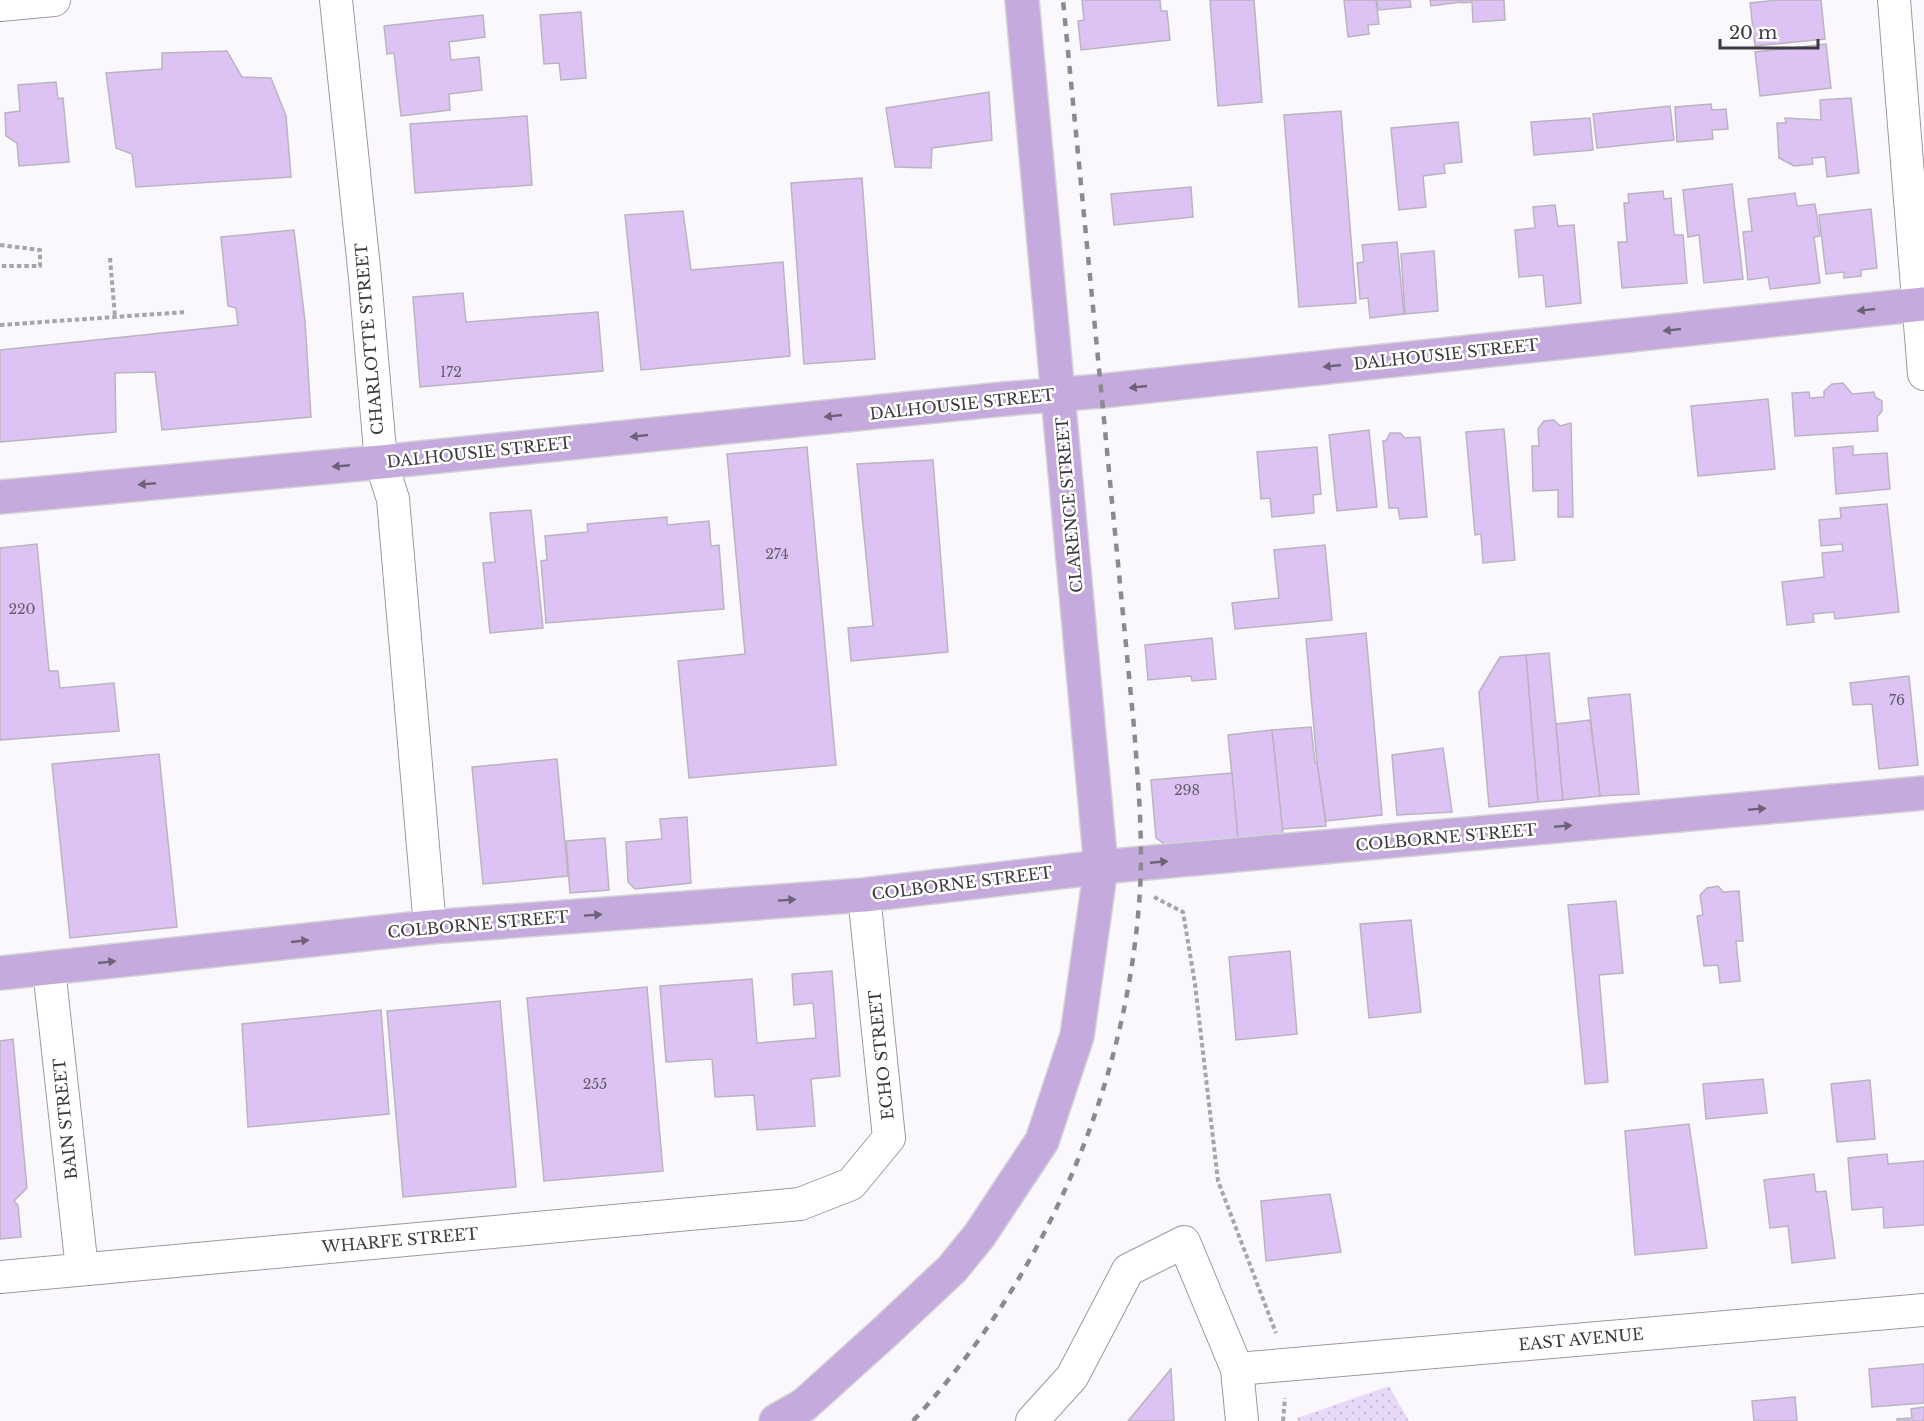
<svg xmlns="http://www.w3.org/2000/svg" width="1924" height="1421" font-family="'Libre Baskerville',serif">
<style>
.park{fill:url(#park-dots)}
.building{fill:#dcc3f4;stroke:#bab4c1;stroke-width:1.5}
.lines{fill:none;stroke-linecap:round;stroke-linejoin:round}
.minor-casing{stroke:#9d97a3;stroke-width:34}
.major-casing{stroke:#d4d4d5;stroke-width:36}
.path{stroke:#a7a5aa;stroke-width:4;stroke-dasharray:4.5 3;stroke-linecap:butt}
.minor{stroke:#fff;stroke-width:32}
.major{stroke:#c5aade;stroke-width:33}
.rail{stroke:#8c8a8f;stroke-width:4.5;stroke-dasharray:8 8;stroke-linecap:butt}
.oneway{fill:#6c6177}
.labels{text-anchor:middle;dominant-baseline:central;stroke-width:5;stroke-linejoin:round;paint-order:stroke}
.number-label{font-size:14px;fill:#645c6c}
.street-label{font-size:16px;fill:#3c3a3f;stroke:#fff}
</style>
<defs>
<pattern id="park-dots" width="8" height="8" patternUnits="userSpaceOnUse" patternTransform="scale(1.5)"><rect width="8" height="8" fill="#e9d9f9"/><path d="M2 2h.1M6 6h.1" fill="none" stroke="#c9bbd6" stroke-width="1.8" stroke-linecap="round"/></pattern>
</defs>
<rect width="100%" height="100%" fill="#fbf8fd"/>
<path class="park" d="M1389,1386L1409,1421H1298L1297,1418Z"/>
<g class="building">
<path d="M1082,0H1160L1161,11H1167L1170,40L1081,50L1078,21L1084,20Z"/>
<path d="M1210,0H1254L1262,102L1218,106Z"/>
<path d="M1344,0H1376L1379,24L1368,25L1369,34L1348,37Z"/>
<path d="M1377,0H1410L1411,7L1378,10Z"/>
<path d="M1430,0H1461V2L1431,6Z"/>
<path d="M1461,0H1504L1505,20L1473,22L1472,2L1462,3Z"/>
<path d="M1778,0H1821L1825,39L1755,46L1750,3Z"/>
<path d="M581,12L586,78L561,80L559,63L544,64L540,15Z"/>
<path d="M483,15L485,37L449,42L451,60L479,57L482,90L449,94L450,110L401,116L394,53L387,54L384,26Z"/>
<path d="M1826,44L1831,88L1760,96L1755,52Z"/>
<path d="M227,51L242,77L271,78L286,116L291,177L136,187L132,154L116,148L106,73L162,69V53Z"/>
<path d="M56,82L58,99L63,98L69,162L19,166L17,143L6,136L5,113L20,111L18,85Z"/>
<path d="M989,92L992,140L932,148L931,168L895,167L886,108Z"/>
<path d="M1851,98L1859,173L1827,177L1825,157L1812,158L1813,164L1794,166L1779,158L1777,123H1786L1785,118L1821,120L1820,100Z"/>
<path d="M1711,104L1712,110L1726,109L1728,129L1712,130L1713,139L1677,142L1675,107Z"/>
<path d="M1670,106L1674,140L1597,148L1593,114Z"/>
<path d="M1341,111L1356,303L1299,307L1284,115Z"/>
<path d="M527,116L532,185L415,193L410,124Z"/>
<path d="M1590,118L1593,150L1534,155L1531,122Z"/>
<path d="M1458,122L1462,162L1444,164L1445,173L1423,176L1426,207L1399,210L1391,128Z"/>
<path d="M862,178L875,359L804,364L791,183Z"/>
<path d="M1732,184L1743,279L1704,283L1699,235L1688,237L1683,190Z"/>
<path d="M1191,187L1193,217L1114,225L1111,194Z"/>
<path d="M1663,191L1664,199L1671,198L1674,235H1683L1687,283L1622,288L1618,242H1627L1624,203H1629L1628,194Z"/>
<path d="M1795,193L1797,206L1815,204L1820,236L1814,237L1820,283L1770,289L1768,277L1748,280L1743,232L1752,231L1748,199Z"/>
<path d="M1555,205L1558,226L1574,225L1581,303L1546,307L1543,275L1519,277L1515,230L1535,228L1533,207Z"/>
<path d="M1871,209L1877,268L1861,270V276L1844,278V272L1826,274L1819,215Z"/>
<path d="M683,211L691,270L783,262L790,356L641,370L625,215Z"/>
<path d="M294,230L305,321L311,417L162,430L155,372L115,373L116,432L0,442V350L238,325L236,308L228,306L221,237Z"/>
<path d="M1397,242L1404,314L1370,318L1368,298L1360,299L1357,263L1364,262L1362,245Z"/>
<path d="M1434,251L1438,311L1405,314L1401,254Z"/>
<path d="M463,293L466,322L598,312L603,371L420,387L413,297Z"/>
<path d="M1843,383L1852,394L1874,392L1875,397L1882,401V411L1877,417L1878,431L1795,436L1792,393L1809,392L1810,398L1824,397V391L1832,384Z"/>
<path d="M1768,399L1775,469L1698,476L1691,406Z"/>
<path d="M1554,420L1560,426L1571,423L1573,517H1558V490L1533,491L1532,446H1539L1538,429L1544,421Z"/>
<path d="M1504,429L1515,560L1483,563L1481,534L1475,535L1466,432Z"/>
<path d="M1369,430L1377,507L1337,511L1329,435Z"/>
<path d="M1390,433H1400L1405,438L1420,437L1427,517L1400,519L1398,508H1389L1383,441H1386Z"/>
<path d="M1853,446V455L1887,453L1890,489L1836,494L1833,448Z"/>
<path d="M807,447L836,765L689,778L678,661L745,654L727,454Z"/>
<path d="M1317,447L1321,494L1313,495L1314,513L1272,517L1270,498L1261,499L1257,452Z"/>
<path d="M933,460L948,652L851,661L848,628L873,626L857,464Z"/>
<path d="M1887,504L1899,612L1835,619L1834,612L1813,614L1814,622L1787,625L1782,582L1824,577L1822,553L1843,551L1842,544L1821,546L1819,520L1841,518L1840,508Z"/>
<path d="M531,510L543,628L490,633L483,563L495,562L490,513Z"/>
<path d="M667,517V525L709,521L711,546L719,545L724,609L546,623L541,561L547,560L545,536L588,532L587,524Z"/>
<path d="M37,544L49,671H58L60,688L114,683L119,731L0,740V548Z"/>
<path d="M1325,545L1332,620L1235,629L1232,603L1279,598L1274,550Z"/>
<path d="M1366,633L1382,815L1326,821L1317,763L1306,639Z"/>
<path d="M1212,638L1216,679L1192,681L1191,676L1148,680L1145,645Z"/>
<path d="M1549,653L1563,800L1538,802L1526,655Z"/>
<path d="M1526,655L1538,802L1489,807L1479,692L1500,657Z"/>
<path d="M1909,676L1918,765L1879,769L1872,704L1853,705L1850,683Z"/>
<path d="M1630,694L1639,794L1600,796L1588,698Z"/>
<path d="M1590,720L1600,796L1563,800L1556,724Z"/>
<path d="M1311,727L1315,763H1317L1326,826L1282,829L1272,730Z"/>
<path d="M1272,730L1283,834L1238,839L1228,735Z"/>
<path d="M1443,748L1452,812L1397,815L1392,755Z"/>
<path d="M159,754L177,927L70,938L52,764Z"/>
<path d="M557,759L568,876L483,884L472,767Z"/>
<path d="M1232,773L1238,839L1166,845L1156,838L1151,780Z"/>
<path d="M687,817L691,883L635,889L628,882L626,842L662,839L660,819Z"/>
<path d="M605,838L609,890L570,893L566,841Z"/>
<path d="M1718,886L1723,892L1739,891L1743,941H1736L1740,981L1720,983L1718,965L1704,966L1697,916L1703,915L1700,895L1707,888Z"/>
<path d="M1616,901L1623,973L1599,975L1608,1082L1585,1084L1568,905Z"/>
<path d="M1411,920L1421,1012L1369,1018L1360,924Z"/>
<path d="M1290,951L1297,1034L1236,1040L1229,957Z"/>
<path d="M832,971L840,1076L811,1079L815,1126L757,1130L754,1095L715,1097L712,1059L666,1062L660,986L752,979L757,1043L816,1038L813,1003L794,1005L792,974Z"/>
<path d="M647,987L663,1171L544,1181L527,998Z"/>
<path d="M500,1001L516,1187L403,1197L387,1011Z"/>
<path d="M381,1010L389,1114L248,1127L242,1024Z"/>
<path d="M13,1039L27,1188L14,1201L18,1205L21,1237L0,1239V1041Z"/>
<path d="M1763,1079L1767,1113L1706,1119L1703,1084Z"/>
<path d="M1870,1080L1875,1139L1837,1142L1831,1084Z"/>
<path d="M1689,1124L1707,1248L1635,1255L1625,1131Z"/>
<path d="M1887,1154L1888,1164L1924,1161V1225L1884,1228L1883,1207L1852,1210L1848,1158Z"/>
<path d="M1814,1174L1816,1192L1826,1191L1835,1258L1792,1263L1788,1226L1770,1228L1764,1180Z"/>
<path d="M1330,1194L1341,1252L1266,1261L1261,1201Z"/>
<path d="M1924,1364V1403L1872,1407L1869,1369Z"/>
<path d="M1171,1369L1174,1421H1128Z"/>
<path d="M1795,1397L1797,1421H1754L1752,1401Z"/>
<path d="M1924,1407V1421H1897V1419L1912,1418L1911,1409Z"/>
</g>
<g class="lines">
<g class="minor-casing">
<g id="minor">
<path d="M336,0L365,278L381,462L393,499L430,927"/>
<path d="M1894,0L1924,374"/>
<path d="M0,5L54,0"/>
<path d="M49,969L82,1269"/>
<path d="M0,1277L800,1204L851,1184L889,1138L864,895"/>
<path d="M1237,1369L1924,1310"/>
<path d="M1032,1421L1072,1377L1128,1270L1184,1242L1237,1369L1242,1421"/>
</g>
</g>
<g class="major-casing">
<g id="major">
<path d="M0,497L381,462L1004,399L1101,391L1924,304"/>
<path d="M0,973L430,927L864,895L1101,867L1924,793"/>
<path d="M776,1421L804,1405L886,1331L952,1269L979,1236L1042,1141L1077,1036L1101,867L1022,0"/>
</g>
</g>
<g class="path">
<path d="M0,245L40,250V266H0"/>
<path d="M110,258L115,317"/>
<path d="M0,325L186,312"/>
<path d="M1154,897L1183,912L1195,984L1218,1181L1276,1333"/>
<path d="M1283,1421L1285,1398"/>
</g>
<use href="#minor" class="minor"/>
<use href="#major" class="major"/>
<path class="rail" d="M913,1421C1045,1277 1128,1086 1140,890C1143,836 1138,781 1134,727L1063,0"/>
</g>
<defs><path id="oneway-solid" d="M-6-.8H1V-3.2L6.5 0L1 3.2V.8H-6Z" transform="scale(1.5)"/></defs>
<g class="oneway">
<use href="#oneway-solid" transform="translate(1866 310) rotate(174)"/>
<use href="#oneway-solid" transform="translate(1672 330) rotate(174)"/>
<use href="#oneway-solid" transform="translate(1332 366) rotate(174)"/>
<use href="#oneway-solid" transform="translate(1138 387) rotate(174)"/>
<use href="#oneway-solid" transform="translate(833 416) rotate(174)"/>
<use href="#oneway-solid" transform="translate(639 436) rotate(174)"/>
<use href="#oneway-solid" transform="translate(341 466) rotate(175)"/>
<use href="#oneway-solid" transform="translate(147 484) rotate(175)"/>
<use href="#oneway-solid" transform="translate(1757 809) rotate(-5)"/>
<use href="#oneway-solid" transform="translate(1563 826) rotate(-5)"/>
<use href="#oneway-solid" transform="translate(1159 862) rotate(-5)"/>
<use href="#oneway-solid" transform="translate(787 900) rotate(-4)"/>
<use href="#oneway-solid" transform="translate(593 915) rotate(-4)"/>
<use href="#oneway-solid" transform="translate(300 941) rotate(-6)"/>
<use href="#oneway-solid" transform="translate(107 962) rotate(-6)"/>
</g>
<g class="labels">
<g class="number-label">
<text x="451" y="372">172</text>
<text x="777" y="554">274</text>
<text x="22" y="609">220</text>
<text x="1897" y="700">76</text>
<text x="1187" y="790">298</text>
<text x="595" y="1084">255</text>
</g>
<g class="street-label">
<text transform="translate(369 339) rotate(-95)">CHARLOTTE STREET</text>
<text transform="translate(1446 354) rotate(-6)">DALHOUSIE STREET</text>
<text transform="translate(962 404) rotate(-6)">DALHOUSIE STREET</text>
<text transform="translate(479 452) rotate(-6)">DALHOUSIE STREET</text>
<text transform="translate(1069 505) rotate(-95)">CLARENCE STREET</text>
<text transform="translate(1446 837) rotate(-5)">COLBORNE STREET</text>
<text transform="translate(962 883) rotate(-7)">COLBORNE STREET</text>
<text transform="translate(478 924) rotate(-5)">COLBORNE STREET</text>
<text transform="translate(881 1055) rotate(-96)">ECHO STREET</text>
<text transform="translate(65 1119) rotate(-96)">BAIN STREET</text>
<text transform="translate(400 1240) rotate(-5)">WHARFE STREET</text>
<text transform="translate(1581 1339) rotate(-5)">EAST AVENUE</text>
</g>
</g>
<path d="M1720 39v9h98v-9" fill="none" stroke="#3c3a3f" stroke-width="3"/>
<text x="1729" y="39" font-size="18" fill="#3c3a3f" stroke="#ffffff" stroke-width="4.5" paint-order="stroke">20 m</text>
</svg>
